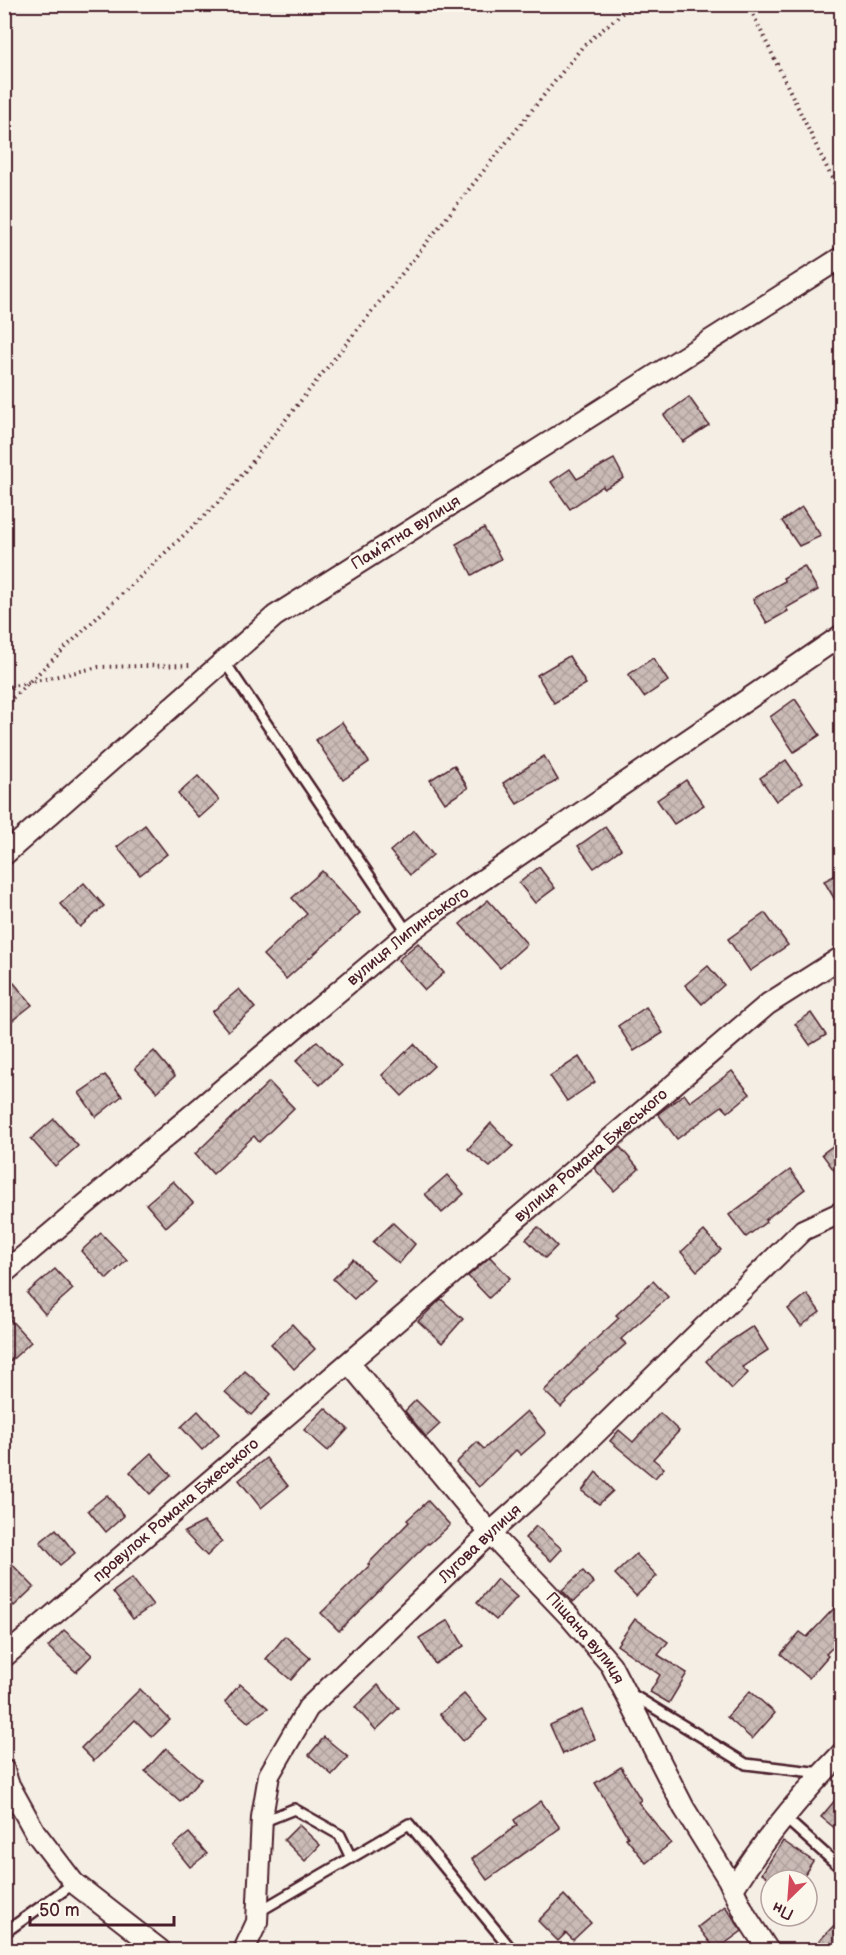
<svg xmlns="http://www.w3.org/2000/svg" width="846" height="1955" font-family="'Balsamiq Sans',sans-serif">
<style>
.building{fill:url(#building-cross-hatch);stroke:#4a1f2b;stroke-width:1.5}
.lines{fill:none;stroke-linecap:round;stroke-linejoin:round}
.service-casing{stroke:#4a1f2b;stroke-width:14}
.minor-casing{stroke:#4a1f2b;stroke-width:24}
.path{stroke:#4a1f2b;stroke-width:4;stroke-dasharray:1.5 4.5;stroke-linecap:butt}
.service{stroke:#fbf7ec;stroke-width:9}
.minor{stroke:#fbf7ec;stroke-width:20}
.labels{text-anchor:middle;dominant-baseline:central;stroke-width:5;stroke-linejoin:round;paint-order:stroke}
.street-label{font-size:16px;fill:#4a1f2b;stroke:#fbf7ec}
</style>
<defs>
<pattern id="building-cross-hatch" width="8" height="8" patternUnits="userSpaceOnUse" patternTransform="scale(1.5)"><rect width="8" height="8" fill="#cabbb6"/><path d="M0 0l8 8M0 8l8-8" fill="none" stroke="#afa09d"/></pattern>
</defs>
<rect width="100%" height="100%" fill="#f4eee4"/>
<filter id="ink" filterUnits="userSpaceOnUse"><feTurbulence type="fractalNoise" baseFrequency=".0167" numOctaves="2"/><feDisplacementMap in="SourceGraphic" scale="12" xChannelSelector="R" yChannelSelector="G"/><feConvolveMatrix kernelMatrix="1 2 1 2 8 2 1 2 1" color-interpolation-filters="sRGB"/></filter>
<g filter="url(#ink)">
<g class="building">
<path d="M689,397L709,425L683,442L664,415Z"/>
<path d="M614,459L624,478L604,489L603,486L570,509L551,482L570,469L577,479Z"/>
<path d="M802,507L821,536L799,546L782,521Z"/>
<path d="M484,528L501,559L472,575L456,544Z"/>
<path d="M804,566L818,590L786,608L788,611L767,623L753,599L785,581L783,578Z"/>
<path d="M569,656L586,684L554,703L537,675Z"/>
<path d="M653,658L668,681L644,697L628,675Z"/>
<path d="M795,699L820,735L794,752L770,717Z"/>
<path d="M342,722L369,762L343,780L316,740Z"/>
<path d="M544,756L558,780L517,804L503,783Z"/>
<path d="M786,760L802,783L776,801L760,778Z"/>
<path d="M454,765L468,788L445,803L430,780Z"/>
<path d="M198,776L219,800L199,818L178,794Z"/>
<path d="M686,780L704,805L674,824L657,800Z"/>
<path d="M145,825L167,854L140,875L117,847Z"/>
<path d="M605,827L621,849L594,868L578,846Z"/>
<path d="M414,831L433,855L410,875L390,851Z"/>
<path d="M539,867L555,888L535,903L519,883Z"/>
<path d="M322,871L360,913L286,979L263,955L307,914L292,898Z"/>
<path d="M842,872V912L824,881Z"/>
<path d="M84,883L104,906L80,927L60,904Z"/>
<path d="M488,900L527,944L500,968L460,924Z"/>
<path d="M765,913L788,945L750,971L728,939Z"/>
<path d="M418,943L444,973L425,990L398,960Z"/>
<path d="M708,966L724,985L702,1004L685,985Z"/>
<path d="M14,983L32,1005L4,1027V990Z"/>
<path d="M239,989L255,1008L228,1031L212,1012Z"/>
<path d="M646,1007L663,1033L634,1051L618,1026Z"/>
<path d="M811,1013L826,1035L810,1045L795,1024Z"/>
<path d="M317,1041L341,1066L320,1085L296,1061Z"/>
<path d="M414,1044L434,1066L402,1096L382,1075Z"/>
<path d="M154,1051L175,1076L157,1092L135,1068Z"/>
<path d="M579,1057L595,1082L567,1101L550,1076Z"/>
<path d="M732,1071L750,1094L728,1112L722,1106L677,1139L658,1114L684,1094L690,1102Z"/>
<path d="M105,1075L122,1096L96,1117L79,1093Z"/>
<path d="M269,1082L294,1108L259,1142L254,1136L213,1174L195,1154Z"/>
<path d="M54,1119L78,1146L55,1166L31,1139Z"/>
<path d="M491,1123L513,1146L490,1167L468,1149Z"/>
<path d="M842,1139V1181L822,1154Z"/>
<path d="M620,1147L639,1169L614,1191L594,1168Z"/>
<path d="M790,1170L805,1189L765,1220L766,1222L746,1237L729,1215Z"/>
<path d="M447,1175L464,1194L442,1213L425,1194Z"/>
<path d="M173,1181L193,1203L166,1227L146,1204Z"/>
<path d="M393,1223L415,1244L399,1264L373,1242Z"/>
<path d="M538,1227L557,1246L545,1258L526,1239Z"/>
<path d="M704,1231L721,1250L697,1271L681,1252Z"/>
<path d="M101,1233L127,1260L107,1279L81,1251Z"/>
<path d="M490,1257L510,1278L489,1298L468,1276Z"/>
<path d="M353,1259L374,1280L354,1299L333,1279Z"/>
<path d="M55,1269L73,1289L45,1314L27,1293Z"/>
<path d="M653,1281L668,1297L621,1339L626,1344L583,1382L584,1383L561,1407L544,1391L584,1350L619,1318L616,1315Z"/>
<path d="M807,1294L820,1312L801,1326L788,1309Z"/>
<path d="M441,1299L463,1319L442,1343L418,1321Z"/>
<path d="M4,1313L31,1342L4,1367Z"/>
<path d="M292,1324L315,1349L294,1369L271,1344Z"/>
<path d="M753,1326L768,1350L742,1367L748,1373L732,1389L706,1361L721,1347Z"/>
<path d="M245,1371L271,1394L251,1415L225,1392Z"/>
<path d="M416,1400L440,1424L426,1437L405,1411Z"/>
<path d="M325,1408L348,1429L328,1451L304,1430Z"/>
<path d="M198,1411L219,1434L202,1450L181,1427Z"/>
<path d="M527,1411L546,1433L521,1455L516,1450L479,1487L456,1463L477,1442L484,1449Z"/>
<path d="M660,1413L679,1431L653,1459L664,1468L655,1478L610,1441L619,1430L633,1442Z"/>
<path d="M151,1453L171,1475L150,1494L130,1472Z"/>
<path d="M266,1458L288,1486L261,1508L239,1480Z"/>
<path d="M596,1472L613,1491L599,1504L582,1491Z"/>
<path d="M107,1495L124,1516L106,1532L88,1510Z"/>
<path d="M428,1501L450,1525L429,1544L428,1543L339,1631L321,1613L370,1565L368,1564L409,1522L407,1520Z"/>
<path d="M204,1522L222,1541L207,1556L184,1532Z"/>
<path d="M536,1526L562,1549L551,1561L525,1538Z"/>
<path d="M56,1529L75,1553L60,1565L40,1542Z"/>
<path d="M636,1554L657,1576L636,1596L615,1574Z"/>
<path d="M4,1556L34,1587L14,1606L4,1596Z"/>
<path d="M583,1571L594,1583L573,1602L562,1590Z"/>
<path d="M132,1578L153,1605L133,1619L113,1592Z"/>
<path d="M497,1579L517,1597L496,1620L477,1603Z"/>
<path d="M842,1600V1638L826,1654L828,1656L809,1678L781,1654L800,1632L807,1637Z"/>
<path d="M635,1619L668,1642L658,1655L687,1673L669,1703L650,1692L660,1675L617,1645Z"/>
<path d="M448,1620L464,1646L435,1664L419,1638Z"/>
<path d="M64,1630L92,1655L76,1672L48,1647Z"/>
<path d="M285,1636L310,1658L291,1680L266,1659Z"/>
<path d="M240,1684L268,1708L248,1722L225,1702Z"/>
<path d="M378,1685L399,1708L376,1730L355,1707Z"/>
<path d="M140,1689L170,1720L152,1737L135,1720L94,1761L81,1748Z"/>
<path d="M750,1691L775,1713L752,1739L727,1717Z"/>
<path d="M464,1694L487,1720L463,1741L440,1714Z"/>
<path d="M582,1710L595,1739L563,1754L550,1725Z"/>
<path d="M324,1737L348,1757L332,1775L309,1755Z"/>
<path d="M166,1748L201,1779L180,1802L145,1771Z"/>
<path d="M621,1767L641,1800L638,1802L671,1843L646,1863L626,1838L628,1837L595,1783Z"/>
<path d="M842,1792V1834L821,1817Z"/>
<path d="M541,1801L560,1828L487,1880L472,1859L517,1825L514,1820Z"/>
<path d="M299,1825L320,1845L305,1861L284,1840Z"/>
<path d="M189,1833L207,1854L190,1867L173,1846Z"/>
<path d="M783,1841L813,1861L801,1880H772L762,1873Z"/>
<path d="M564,1895L591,1923L573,1940L566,1933L558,1941L538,1921Z"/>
<path d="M725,1906L742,1931L716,1950L698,1927Z"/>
<path d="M842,1917V1950H829L819,1941Z"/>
</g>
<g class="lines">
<g class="service-casing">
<g id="service">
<path d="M224,661L408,933"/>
<path d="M628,1692L746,1764L821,1773"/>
<path d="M784,1817L842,1869"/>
<path d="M262,1822L294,1809L340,1835L351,1858"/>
<path d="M258,1912L409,1824L512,1950"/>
<path d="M4,1933L74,1883"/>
</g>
</g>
<g class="minor-casing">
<g id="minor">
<path d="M4,855L275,616L842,257"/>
<path id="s1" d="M4,1273L408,933L440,909L842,635"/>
<path id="s2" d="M349,1363L490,1533L569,1616L611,1665L684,1808L728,1879L746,1916L768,1950"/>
<path id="s3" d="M4,1657L768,1004L842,957"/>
<path d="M4,1770L8,1783L35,1832L74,1883L160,1950"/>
<path d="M733,1889C764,1839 801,1795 842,1753"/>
<path id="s4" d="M244,1950L257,1922L262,1817L269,1775L308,1708L490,1533L537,1491L803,1230L842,1212"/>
</g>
</g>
<g class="path">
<path d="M748,4L842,199"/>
<path d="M4,688L99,667L190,665"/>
<path d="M4,706L225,496L583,46L633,4"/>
</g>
<use href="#service" class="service"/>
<use href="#minor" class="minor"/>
</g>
</g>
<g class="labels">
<g class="street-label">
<text transform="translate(406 533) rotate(-32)">Памʼятна вулиця</text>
<text stroke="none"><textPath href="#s1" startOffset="526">вулиця Липинського</textPath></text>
<text stroke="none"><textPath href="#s3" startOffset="772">вулиця Романа Бжеського</textPath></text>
<text stroke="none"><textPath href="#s3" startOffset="226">провулок Романа Бжеського</textPath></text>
<text stroke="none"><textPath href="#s4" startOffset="494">Лугова вулиця</textPath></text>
<text stroke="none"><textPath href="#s2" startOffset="363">Піщана вулиця</textPath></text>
</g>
</g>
<rect width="846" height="1955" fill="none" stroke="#fbf7ec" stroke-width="24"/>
<rect x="12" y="12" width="822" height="1931" fill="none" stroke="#4a1f2b" stroke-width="2" filter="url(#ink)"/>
<g transform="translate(789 1898) rotate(205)"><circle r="28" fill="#fbf7ec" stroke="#b4a19f" stroke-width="1.5"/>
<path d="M0-4.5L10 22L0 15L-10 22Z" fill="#d1495b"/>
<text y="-9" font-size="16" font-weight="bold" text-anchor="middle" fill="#4a1f2b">Пн</text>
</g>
<path d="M30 1916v9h144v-9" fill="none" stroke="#4a1f2b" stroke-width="3"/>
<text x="39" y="1916" font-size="18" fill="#4a1f2b" stroke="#fbf7ec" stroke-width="4.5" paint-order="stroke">50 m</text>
</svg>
